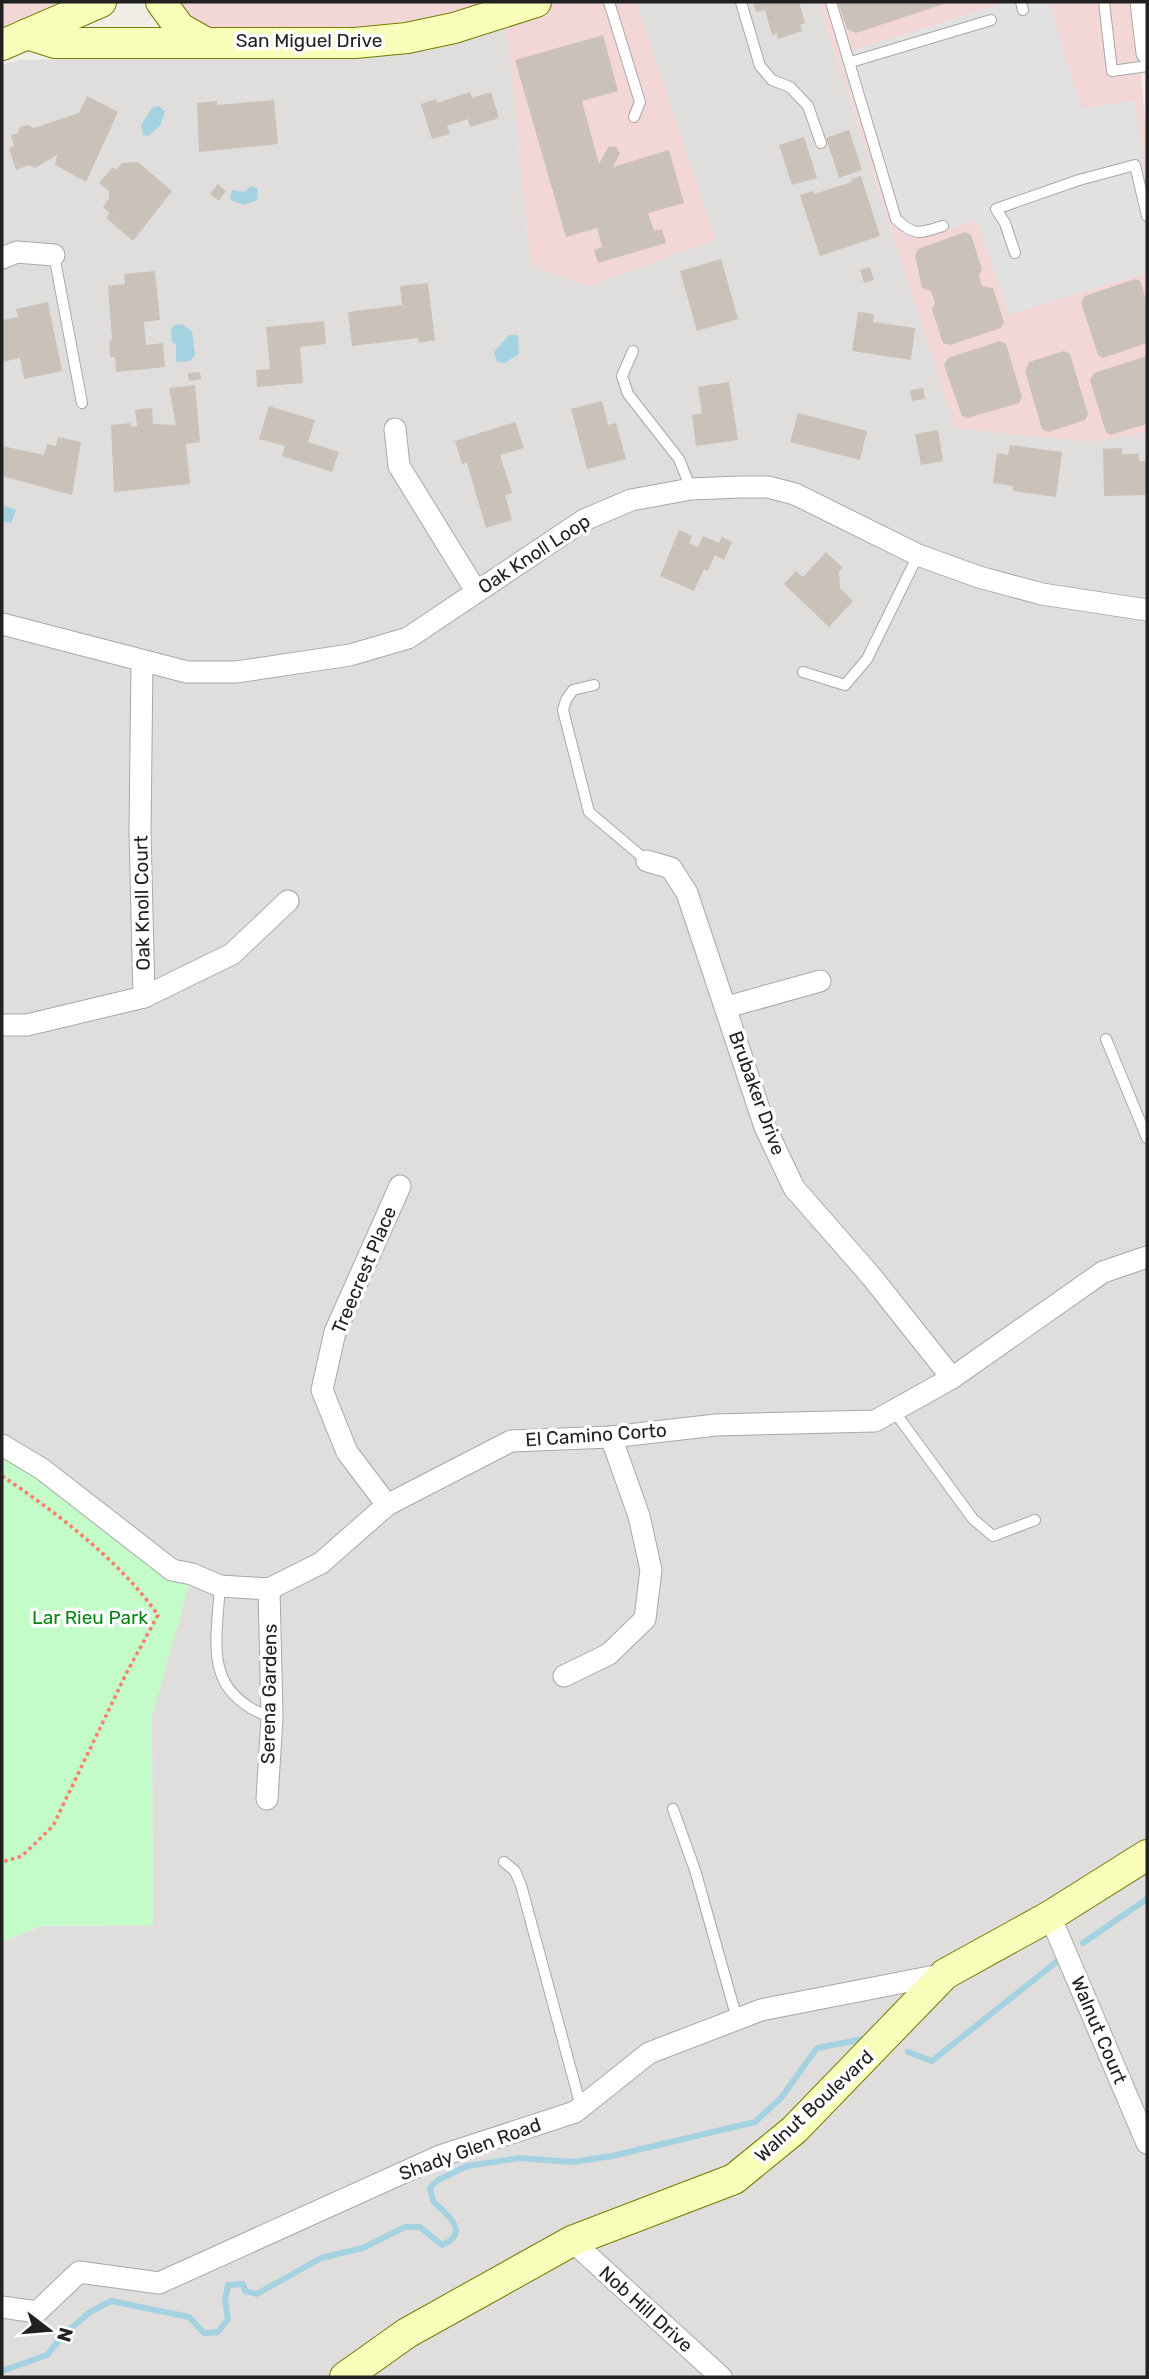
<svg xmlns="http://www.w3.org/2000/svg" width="1149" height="2379" font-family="Rubik,sans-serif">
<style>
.residential{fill:#dfdedd}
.commercial{fill:#f3d7d6}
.park{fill:#c3fcc8}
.parking{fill:#e1e1e1}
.water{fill:#a5d2e1}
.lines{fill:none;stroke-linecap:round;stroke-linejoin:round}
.stream{stroke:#a5d2e1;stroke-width:6}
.building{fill:#cac1b9}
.lane-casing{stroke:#a8a8a8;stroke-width:12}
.street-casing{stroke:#a8a8a8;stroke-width:23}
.secondary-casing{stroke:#6f7f00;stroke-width:32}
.path{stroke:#ff7c6a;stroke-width:3.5;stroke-dasharray:3.5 3.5;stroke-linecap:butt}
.lane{stroke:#fff;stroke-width:10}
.street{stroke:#fff;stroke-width:21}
.secondary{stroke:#f8fdb9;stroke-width:30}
.labels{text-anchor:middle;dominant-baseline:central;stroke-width:7;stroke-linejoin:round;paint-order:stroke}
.street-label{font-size:19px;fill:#212121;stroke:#fff}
.park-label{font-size:19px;fill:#068713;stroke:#fff}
</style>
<rect width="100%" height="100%" fill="#f1eee7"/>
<path class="residential" d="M636,2H818L955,428L1091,442L1147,432V2377H2V1942L41,1926L153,1925L152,1716L192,1574L2,1445V65L19,60L194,56L454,28L507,29L531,266L714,240Z"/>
<g class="commercial">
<path d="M2,2H101L2,45Z"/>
<path d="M161,2H636L715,240L589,286L531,266L507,29L454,28L203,41Z"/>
<path d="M818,2H1133L1147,136V432L1091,442L955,428Z"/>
</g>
<path class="park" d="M2,1445L192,1574L152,1716L153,1925L41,1926L2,1942Z"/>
<path class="parking" d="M1005,2H1049L1081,109L1135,100L1147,192V272L1009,315L977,220L927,237H908L894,227L839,55Z"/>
<g class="water">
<path d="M158,106L165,111L160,126L148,136L143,135L141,125L152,108Z"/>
<path d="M251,186L258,189L257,200L244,205L230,200L232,190L244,192Z"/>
<path d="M182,324L192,331L195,355L190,361L176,362V344L172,342L171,330L174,325Z"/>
<path d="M509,335H518L519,354L505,363L497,362L494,352Z"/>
<path d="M2,505L16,510L11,523L2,521Z"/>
</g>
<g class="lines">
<g class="stream">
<path d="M1083,1943L1147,1899"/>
<path d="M908,2052L932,2061L1060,1959"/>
<path d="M2,2371L47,2355L64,2334L90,2312L111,2301L189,2317L204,2333L218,2332L228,2319L225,2301L228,2285L243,2284L245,2291L257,2294L321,2258L363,2248L405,2227H420L442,2245C473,2232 444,2212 433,2201L430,2188L438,2180L467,2166L520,2158L572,2162L612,2156L755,2122L781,2098L817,2048L863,2039"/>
</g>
</g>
<g class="building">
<path d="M753,2H799L805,23L800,25L802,31L778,39L777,34L772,35L765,10L756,12Z"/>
<path d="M838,2H950L856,33L847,29Z"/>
<path d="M603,35L618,91L582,101L599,164L609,146L616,147L620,153L613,167L669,150L684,203L648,213L654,231L662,229L666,243L598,263L594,250L602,247L597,228L566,237L515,60Z"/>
<path d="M470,92L472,98L491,92L499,118L470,127L468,119L447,126L450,134L432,139L421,104L436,99L437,103Z"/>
<path d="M87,96L118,112L86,182L55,165L57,155L35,168L29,165L16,170L9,148L14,146L11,135L18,133L20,127L28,125L34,128L79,113Z"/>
<path d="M274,100L278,144L199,152L197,103L217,101V105Z"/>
<path d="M849,130L862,170L839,178L826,138Z"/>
<path d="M804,137L817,178L792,185L779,145Z"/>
<path d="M138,162L172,191L133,241L106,218L110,213L103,207L109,199V191L99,183L113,167L116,170L122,163Z"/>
<path d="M861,176L880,236L820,256L800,195L813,191L814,194L852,182L851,179Z"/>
<path d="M218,184L226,191L219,201L210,194Z"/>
<path d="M965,232L971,235L982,269L979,276L982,286L993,288L1004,322L1001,328L950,345L943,343L932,309L935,303L931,291L922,288L915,256L918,249Z"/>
<path d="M721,259L738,319L697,331L680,271Z"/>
<path d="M870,267L874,280L864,283L860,270Z"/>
<path d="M155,271L160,320L144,322L146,345L163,343L165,367L116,372L115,357H110L109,341L112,340L108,286L125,284L124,274Z"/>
<path d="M1135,279L1140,281L1147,302V343L1103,358L1098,355L1081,302L1085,296Z"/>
<path d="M428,283L435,340L419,343L418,338L352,346L348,312L402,305L400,286Z"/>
<path d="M48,302L62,371L24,379L20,358L2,362V320L18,317L16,309Z"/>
<path d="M858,312L874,314L873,322L915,328L911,360L852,351Z"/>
<path d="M324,321L326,344L300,347L303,383L257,387L256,370L270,369L266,327Z"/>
<path d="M1000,341L1006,344L1022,397L1019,403L968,418L962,416L944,365L948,358Z"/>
<path d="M1064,351L1070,354L1088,414L1085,420L1049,432L1042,429L1025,371L1029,362Z"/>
<path d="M1147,356V424L1110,435L1106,432L1090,380L1094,373Z"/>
<path d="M200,372L201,379L189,381L188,373Z"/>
<path d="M729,382L738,440L696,446L692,415L702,413L698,387Z"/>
<path d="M195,385L200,442L186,444L190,484L114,492L111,425L131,423V427L137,426L135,410L152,408L153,424L176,425L169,388Z"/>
<path d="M923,388L925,399L912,401L910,390Z"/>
<path d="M602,401L608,425L616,423L626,459L587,469L571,409Z"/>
<path d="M269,406L315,420L308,442L339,452L332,472L282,456L285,446L259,439Z"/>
<path d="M798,413L867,431L860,460L790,442Z"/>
<path d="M515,422L524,448L500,455L512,493L505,495L512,520L486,528L467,463L462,464L455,441Z"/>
<path d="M938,430L943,461L921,465L915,434Z"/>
<path d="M58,437L81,442L72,495L2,476V446L44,455L47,444L56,446Z"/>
<path d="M1010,445L1062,452L1056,497L1013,491V486L993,483L997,453L1008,455Z"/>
<path d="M1122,448V454H1139V461H1147V495L1104,496L1103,449Z"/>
<path d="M679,530L692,536L689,543L698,547L703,536L719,543L722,537L732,542L724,560L715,555L708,571L704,569L694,591L660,576Z"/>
<path d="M826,552L843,568L839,571L840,588L853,601L829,627L784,584L796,571L803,577Z"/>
</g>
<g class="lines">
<g class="lane-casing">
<g id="lane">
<path d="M609,2L640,102L634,117"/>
<path d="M741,2L760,66L772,80L790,87L808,106L821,143"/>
<path d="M831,2L896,219C915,237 920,233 943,226"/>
<path d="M1021,2L1023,10"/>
<path d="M1104,2L1112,71L1147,66"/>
<path d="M851,62L991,20"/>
<path d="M1015,253L1005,223L996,209L1079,180L1135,165L1147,216"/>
<path d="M54,255L82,403"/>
<path d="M633,351L622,376L628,394L679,459L691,489"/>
<path d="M803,672L845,685L867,659L918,555"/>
<path d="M594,685L573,690L566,700L563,710L589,812L647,861"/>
<path d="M1106,1039L1147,1138"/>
<path d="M894,1411L973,1519L993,1536L1035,1520"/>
<path d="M220,1586C216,1646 203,1693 272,1718"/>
<path d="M673,1809L695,1870L737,2019"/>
<path d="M504,1862L515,1871L521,1885L581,2107"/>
</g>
</g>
<g class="street-casing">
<g id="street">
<path d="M1141,2L1147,53"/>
<path d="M2,258L17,252L54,255"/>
<path d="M395,429L399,466L476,591"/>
<path d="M2,624L187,672H236L350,655L408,638L584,520L631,500L691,489L740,487H768L795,494L918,555L979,577L1042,594L1147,610"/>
<path d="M142,663L140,832L144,997"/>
<path d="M647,861L671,868L687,893L765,1127L794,1188L871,1276L952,1378"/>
<path d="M727,1007L820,981"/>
<path d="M2,1025H27L144,997L232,954L288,901"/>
<path d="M2,1445L42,1469L172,1570L192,1574L220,1586L269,1589L321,1563L387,1505L511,1441L611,1437L716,1425L875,1421L952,1378L1103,1272L1147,1257"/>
<path d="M387,1505L347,1452L322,1390L335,1332L400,1186"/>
<path d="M564,1676L609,1654L645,1619L651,1570L639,1516L611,1437"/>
<path d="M267,1799L272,1718L269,1589"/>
<path d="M1050,1916L1147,2143"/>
<path d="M572,2241L721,2377"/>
<path d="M2,2307L37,2312L79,2272L159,2283L440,2156L575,2112L649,2053L761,2010L945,1974"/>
</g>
</g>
<g class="secondary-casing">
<g id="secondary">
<path d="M161,2L180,28L203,41"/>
<path d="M27,34L55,43H355L407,38L454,28L536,2"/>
<path d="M2,45L101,2"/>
<path d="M345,2377L407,2333L572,2241L734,2179L794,2130L945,1974L1050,1916L1147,1855"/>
</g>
</g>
<path class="path" d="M2,1476C56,1512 121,1562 158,1615L126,1674L53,1826L22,1856L2,1862"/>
<use href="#lane" class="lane"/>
<use href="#street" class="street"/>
<use href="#secondary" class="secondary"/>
</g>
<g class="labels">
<g class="street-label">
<text x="309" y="40">San Miguel Drive</text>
<text transform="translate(534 554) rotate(-33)">Oak Knoll Loop</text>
<text transform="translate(142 903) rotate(-91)">Oak Knoll Court</text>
<text transform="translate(757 1093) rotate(70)">Brubaker Drive</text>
<text transform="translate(364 1270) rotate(-67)">Treecrest Place</text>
<text transform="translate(596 1435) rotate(-4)">El Camino Corto</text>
<text transform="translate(269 1694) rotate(-89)">Serena Gardens</text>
<text transform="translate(1099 2030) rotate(67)">Walnut Court</text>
<text transform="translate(814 2106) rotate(-43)">Walnut Boulevard</text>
<text transform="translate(470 2149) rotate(-20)">Shady Glen Road</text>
<text transform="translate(646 2309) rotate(42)">Nob Hill Drive</text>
</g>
<g class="park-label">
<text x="90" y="1617">Lar Rieu Park</text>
</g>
</g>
<rect width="1149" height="2379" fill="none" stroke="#212121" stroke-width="7"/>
<g transform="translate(49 2330) rotate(106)" stroke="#ffffff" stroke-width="5" paint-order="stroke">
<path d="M0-5L12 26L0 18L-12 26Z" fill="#212121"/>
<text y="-10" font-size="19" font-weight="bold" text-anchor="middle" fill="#212121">N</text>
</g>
</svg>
